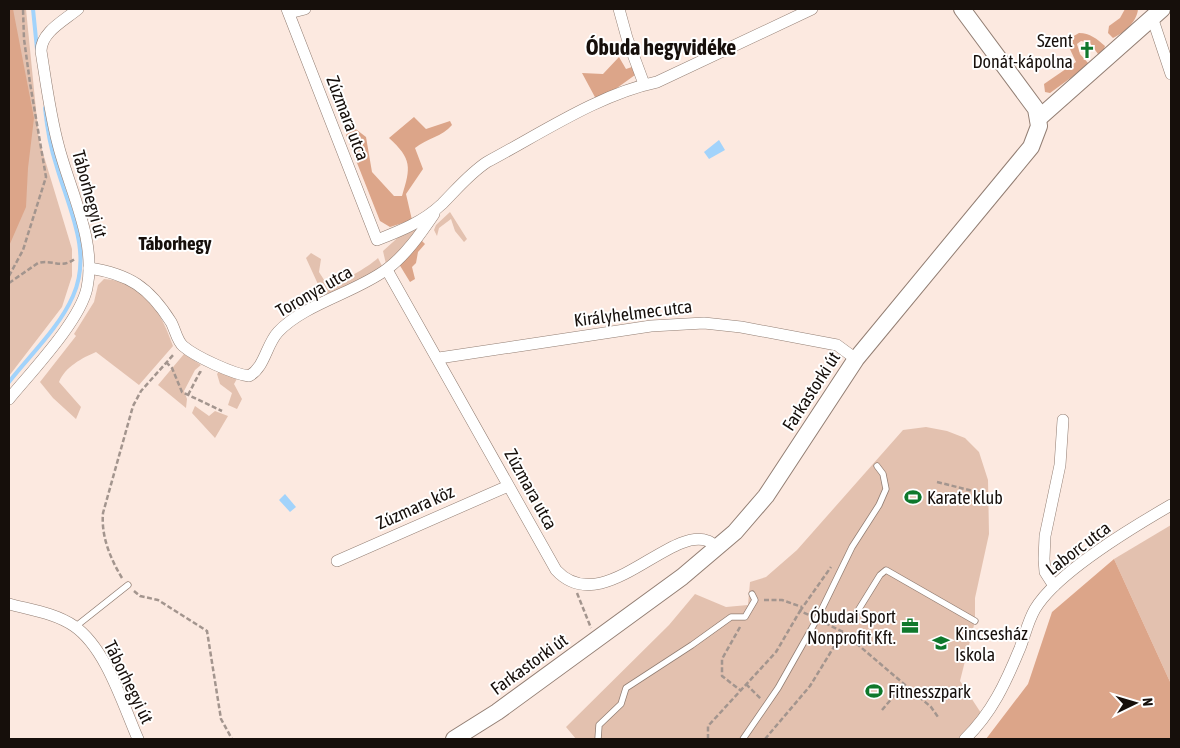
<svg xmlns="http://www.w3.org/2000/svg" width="1180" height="748" font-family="'Asap Condensed',sans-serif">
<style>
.green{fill:#e3c1af}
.forest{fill:#dca589}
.water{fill:#a2d3fb}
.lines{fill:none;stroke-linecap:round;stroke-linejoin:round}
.stream{stroke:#a2d3fb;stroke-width:4}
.lane-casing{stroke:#927e73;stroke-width:7}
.street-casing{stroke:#927e73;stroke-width:12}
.secondary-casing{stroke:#927e73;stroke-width:18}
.path{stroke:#a3958e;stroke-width:2.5;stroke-dasharray:5 2.5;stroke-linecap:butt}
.lane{stroke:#fff;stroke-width:5.5}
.street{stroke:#fff;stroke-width:11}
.secondary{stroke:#fff;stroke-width:16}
.labels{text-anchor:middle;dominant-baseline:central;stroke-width:4;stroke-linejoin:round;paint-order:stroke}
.poi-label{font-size:18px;fill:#160f0b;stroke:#fff;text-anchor:start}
.street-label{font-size:18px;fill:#160f0b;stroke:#fff}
.neighbourhood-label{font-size:19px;font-weight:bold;fill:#160f0b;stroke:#fff}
.district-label{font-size:22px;font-weight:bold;fill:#160f0b;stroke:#fff}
</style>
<rect width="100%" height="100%" fill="#fce9e0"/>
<g class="green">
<path d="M9,9H26L39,140L72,249V276L62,307L9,376Z"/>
<path d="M450,212L467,239L464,242L455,231L451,219L439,228L437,236L434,230L436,225Z"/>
<path d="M417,226H421L415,237L386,264L383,251L403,233L411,232Z"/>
<path d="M311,253L321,259L319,272L326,283C340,284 367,268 378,258L382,266C366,279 345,284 328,296L322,293L306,258Z"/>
<path d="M104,279C110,280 118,280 124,282C151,291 164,321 173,346L139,385L96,352C82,358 65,367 59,382L81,407L76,419L53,398L40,382L76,336L74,334L94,302L98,285Z"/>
<path d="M184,354L201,365L195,370L184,391L187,399L186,408L158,385Z"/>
<path d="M220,370L238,377L234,384L242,399L237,409L228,405L232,393L220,384L217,374Z"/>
<path d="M195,406L209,416L215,411L228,416L215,438L192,413Z"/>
<path d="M926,427L947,431L965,438L979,452L988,480L989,534L975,598V621L960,681L981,713L958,739H576L566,727L669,625L695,594L726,607L748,605L750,582L766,577L797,550L903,430Z"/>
<path d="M1171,525V684L1114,559Z"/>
</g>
<g class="forest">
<path d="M9,9H13L34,118L28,168L26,207L9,246Z"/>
<path d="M1125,9H1138C1137,22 1124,33 1113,38L1108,33L1109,26L1120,18Z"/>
<path d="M1079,33C1090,33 1097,39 1105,46L1103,52L1098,54L1090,43L1081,41L1077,44L1080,54L1088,63L1087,66L1050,93L1045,92L1044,84L1076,62L1068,45L1072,37Z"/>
<path d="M619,57L626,69L632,67L635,75L610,93L596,99L582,73L603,74Z"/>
<path d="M414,117L426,129L450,121L452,125C442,137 427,138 415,148L423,169L406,194L412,220L390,227L380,221L346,135L353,127L366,137L372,172L394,196H402C411,167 412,159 389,138Z"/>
<path d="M421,240L425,244L418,252L416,263L412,267L415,279L410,282L399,264Z"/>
<path d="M1114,559L1171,684V739H986L1028,684L1052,612Z"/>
</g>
<g class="water">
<path d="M719,140L725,150L709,159L704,152Z"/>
<path d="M285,494L296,507L290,512L279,500Z"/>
</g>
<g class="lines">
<g class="stream">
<path d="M33,9L37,49"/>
<path d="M9,382C30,355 59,328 73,296C93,252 68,207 56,164C50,146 47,127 45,108"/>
</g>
<g class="lane-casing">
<g id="lane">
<path d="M854,617L880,575L886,570L975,621"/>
<path d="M75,627L128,585"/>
<path d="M598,739L599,725L621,704L626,688L692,645L731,617H745L755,600L752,594"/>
<path d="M743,739L778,688L817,619L852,547L879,505L886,489L883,474L877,466"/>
</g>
</g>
<g class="street-casing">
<g id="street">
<path d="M287,9L377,240C400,231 423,222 442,204C457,189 469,174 487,162C540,134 599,94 657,82L812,9"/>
<path d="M619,9L627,38L644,84"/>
<path d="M289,13L305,9"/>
<path d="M1152,17L1171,74"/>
<path d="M89,268C129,274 149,287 171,322C175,329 177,341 183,346C196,357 233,374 249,376C265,367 266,345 278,332C304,304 357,292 387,269C406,255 421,233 434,214"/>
<path d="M387,270L556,570C602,620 670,525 708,541C711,542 715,546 717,548"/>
<path d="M439,358L651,326L704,323L741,327L837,345L856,359"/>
<path d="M9,399C31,372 80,321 87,288C97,240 69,189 58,144C50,114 46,82 41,51C41,32 65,20 78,9"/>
<path d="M337,561L508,486"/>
<path d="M1054,586L1045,572L1044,559L1045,536L1060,465L1063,420"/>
<path d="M9,604C31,610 55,613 74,626C106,648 123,705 138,739"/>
<path d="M965,739C992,713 1006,682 1020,648C1025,635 1028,621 1035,609C1057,572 1133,527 1171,505"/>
</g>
</g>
<g class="secondary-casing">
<g id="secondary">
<path d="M1039,118L1162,9"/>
<path d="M454,739L497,712L682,577L735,532L766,496L856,359L1031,147L1039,126L1036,109L962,9"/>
</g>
</g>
<g class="path">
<path d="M9,276L23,250L46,177L30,83L24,39L23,9"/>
<path d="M9,283L38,263C54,259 61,270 76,258"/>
<path d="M166,362L172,368L182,392L222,411"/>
<path d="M188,395L200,372L202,373"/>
<path d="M937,482L977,492"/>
<path d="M122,578C110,558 101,536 103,513L133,406L141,391L174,354"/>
<path d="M134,591L140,596L158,600L207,631L221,719L232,739"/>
<path d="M577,593L591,628"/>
<path d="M764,600H782L802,607"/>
<path d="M800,611L831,567"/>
<path d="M825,623L843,632L931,707L938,717"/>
<path d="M740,627L722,659V676L740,690"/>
<path d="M746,684L761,699"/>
<path d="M882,710L904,684"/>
<path d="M708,739V726L776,652L800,611L809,615"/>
<path d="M765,739L810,686L843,632"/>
</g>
<use href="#lane" class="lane"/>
<use href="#street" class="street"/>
<use href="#secondary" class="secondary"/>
</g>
<defs>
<g id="church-bare" transform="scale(1.35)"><path d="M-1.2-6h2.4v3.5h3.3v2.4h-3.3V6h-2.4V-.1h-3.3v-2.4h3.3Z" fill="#0f782c" stroke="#fff" stroke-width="2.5" paint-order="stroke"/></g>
<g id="stadium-bare" transform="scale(1.35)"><path d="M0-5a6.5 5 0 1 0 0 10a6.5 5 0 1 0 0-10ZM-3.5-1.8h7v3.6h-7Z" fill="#0f782c" stroke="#fff" stroke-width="2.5" paint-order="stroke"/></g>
<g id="office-bare" transform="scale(1.35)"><path d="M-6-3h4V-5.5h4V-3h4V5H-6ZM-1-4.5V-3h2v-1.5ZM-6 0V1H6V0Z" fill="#0f782c" stroke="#fff" stroke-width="2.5" paint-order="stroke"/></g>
<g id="school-bare" transform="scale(1.35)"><path d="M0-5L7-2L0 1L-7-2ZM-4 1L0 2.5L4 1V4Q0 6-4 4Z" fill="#0f782c" stroke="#fff" stroke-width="2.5" paint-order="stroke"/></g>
</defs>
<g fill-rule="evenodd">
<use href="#church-bare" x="1087" y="50"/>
<use href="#stadium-bare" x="913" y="497"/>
<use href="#office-bare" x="910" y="626"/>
<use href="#school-bare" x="941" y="643"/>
<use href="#stadium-bare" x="874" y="691"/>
</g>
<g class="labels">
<g class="poi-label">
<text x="1073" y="40" text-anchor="end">Szent<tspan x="1073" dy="21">Donát-kápolna</tspan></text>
<text x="927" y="497">Karate klub</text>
<text x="896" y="616" text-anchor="end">Óbudai Sport<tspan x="896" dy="21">Nonprofit Kft.</tspan></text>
<text x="955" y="633">Kincsesház<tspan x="955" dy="21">Iskola</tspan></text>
<text x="888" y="691">Fitnesszpark</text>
</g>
<g class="street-label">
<text transform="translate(348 118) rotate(69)">Zúzmara utca</text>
<text transform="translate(90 194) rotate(75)">Táborhegyi út</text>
<text transform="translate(314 291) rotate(-30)">Toronya utca</text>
<text transform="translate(633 313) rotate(-7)">Királyhelmec utca</text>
<text transform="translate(811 391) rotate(-57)">Farkastorki út</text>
<text transform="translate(531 489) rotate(61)">Zúzmara utca</text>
<text transform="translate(415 507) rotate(-24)">Zúzmara köz</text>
<text transform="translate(1078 548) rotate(-37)">Laborc utca</text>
<text transform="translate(529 664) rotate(-36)">Farkastorki út</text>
<text transform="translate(129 682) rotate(64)">Táborhegyi út</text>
</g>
<g class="neighbourhood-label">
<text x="175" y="243">Táborhegy</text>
</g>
<g class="district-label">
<text x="661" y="47">Óbuda hegyvidéke</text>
</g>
</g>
<rect width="1180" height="748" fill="none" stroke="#160f0b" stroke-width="20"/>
<g transform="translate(1135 703) rotate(85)" stroke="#ffffff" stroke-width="4" paint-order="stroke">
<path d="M0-4L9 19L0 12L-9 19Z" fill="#160f0b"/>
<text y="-8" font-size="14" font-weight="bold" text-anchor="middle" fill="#160f0b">N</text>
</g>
</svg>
